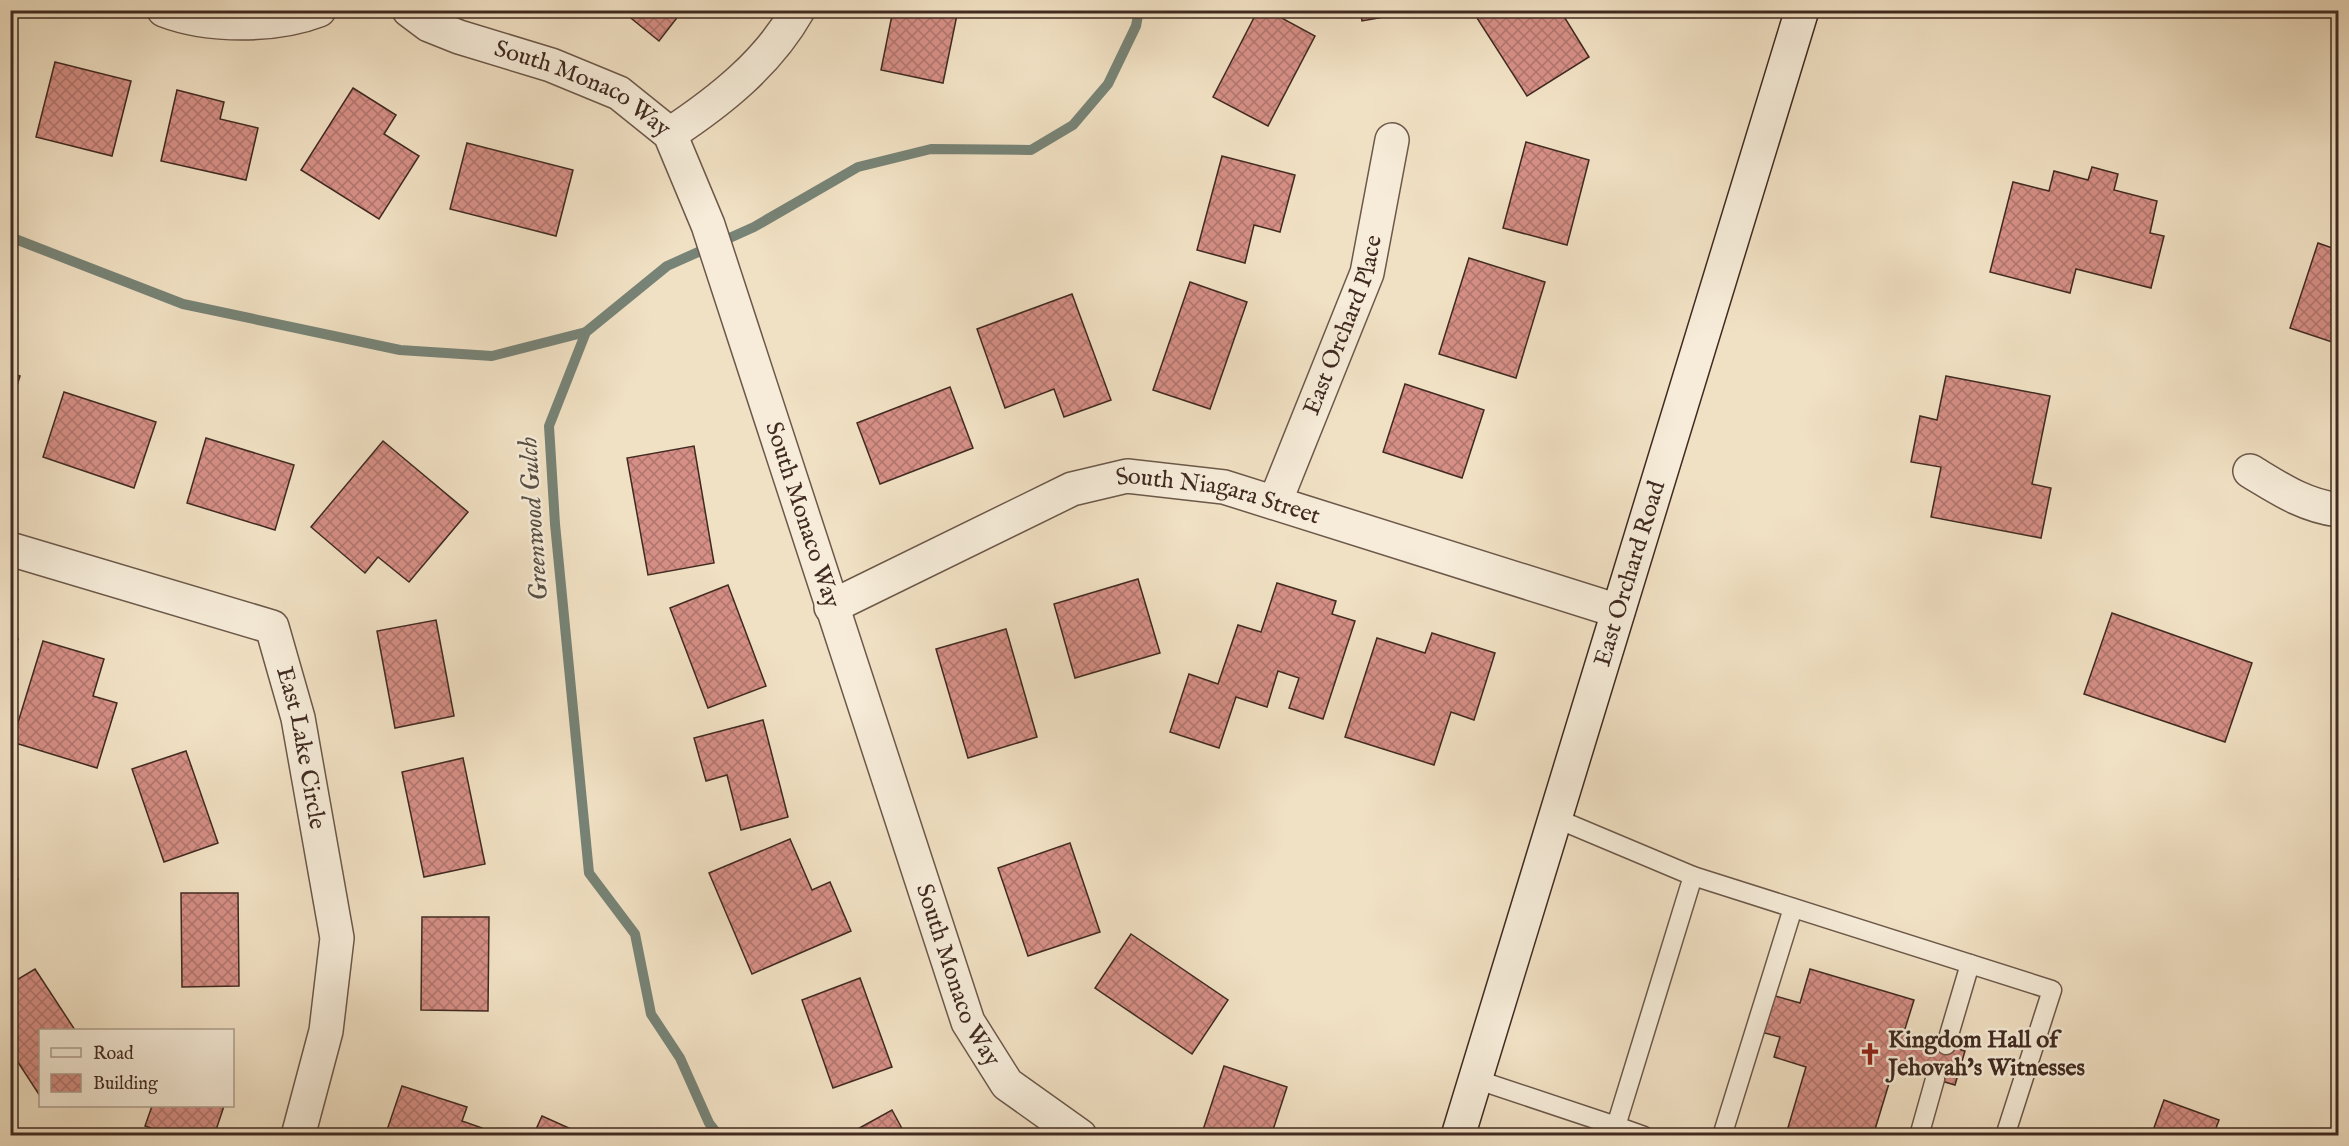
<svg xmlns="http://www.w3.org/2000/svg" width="2349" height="1146" font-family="'IM FELL English',serif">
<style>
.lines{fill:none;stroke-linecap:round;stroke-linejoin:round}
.stream{stroke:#778376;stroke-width:10}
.building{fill:url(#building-cross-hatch);stroke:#402a21;stroke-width:1.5}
.lane-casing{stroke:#6c584a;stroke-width:21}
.street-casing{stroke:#6c584a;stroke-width:36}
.secondary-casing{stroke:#402a21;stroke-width:36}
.lane{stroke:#f6ecd9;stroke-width:18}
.street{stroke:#f6ecd9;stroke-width:33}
.secondary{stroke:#f6ecd9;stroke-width:33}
.labels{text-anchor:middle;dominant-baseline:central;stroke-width:5;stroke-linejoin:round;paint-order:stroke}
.street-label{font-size:24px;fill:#402a21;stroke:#f6ecd9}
.poi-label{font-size:24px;font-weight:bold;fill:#402a21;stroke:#f6ecd9;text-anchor:start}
.water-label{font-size:26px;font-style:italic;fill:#574f44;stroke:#f6ecd9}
</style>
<defs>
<pattern id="building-cross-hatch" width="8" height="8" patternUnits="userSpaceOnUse" patternTransform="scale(1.5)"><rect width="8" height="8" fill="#d68f86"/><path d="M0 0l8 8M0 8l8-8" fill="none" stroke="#af756d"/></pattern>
</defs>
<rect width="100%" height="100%" fill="#f1e1c4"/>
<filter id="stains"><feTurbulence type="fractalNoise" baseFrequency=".00333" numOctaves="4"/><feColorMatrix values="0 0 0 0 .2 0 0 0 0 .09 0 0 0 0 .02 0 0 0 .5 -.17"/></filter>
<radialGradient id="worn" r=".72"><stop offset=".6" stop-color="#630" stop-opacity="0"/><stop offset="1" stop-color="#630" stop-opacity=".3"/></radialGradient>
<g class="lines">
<g class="stream">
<path d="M10,237L183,304L400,350L492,356L586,332"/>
<path d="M719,1136L709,1123L680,1058L651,1014L635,934L589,873L555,524L549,426L586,332L667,266L754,227L858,167L931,149L1031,150L1073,125L1108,84L1136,26L1139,10"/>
</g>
</g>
<g class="building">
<path d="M621,10H683L659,41Z"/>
<path d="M893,10H958L943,83L881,70Z"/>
<path d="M1258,10H1267L1315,36L1268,126L1213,97Z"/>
<path d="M1360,10H1406V13L1362,21Z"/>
<path d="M1489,10H1560L1589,57L1527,96L1477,18Z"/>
<path d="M55,62L131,81L112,156L36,137Z"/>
<path d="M353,88L396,115L384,134L419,156L379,219L301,170Z"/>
<path d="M177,90L224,102L220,119L258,128L246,180L161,161Z"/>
<path d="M1526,142L1589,160L1567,245L1503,228Z"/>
<path d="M467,143L573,170L556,236L450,209Z"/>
<path d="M1222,156L1295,175L1280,232L1254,225L1245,263L1197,250Z"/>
<path d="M2092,167L2118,174L2114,190L2157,201L2150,233L2164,236L2151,288L2076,269L2070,293L1990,272L2013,182L2049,191L2054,171L2088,180Z"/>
<path d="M2318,243L2338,250V344L2290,328Z"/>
<path d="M1469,258L1545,282L1516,378L1439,354Z"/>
<path d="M1190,282L1247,302L1210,409L1153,390Z"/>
<path d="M1072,294L1111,400L1064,417L1054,389L1005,408L977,329Z"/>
<path d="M10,373L20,376L10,407Z"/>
<path d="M1946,376L2050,396L2032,484L2051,488L2041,538L1931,517L1941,467L1911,462L1920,416L1937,420Z"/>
<path d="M1405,384L1484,410L1462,478L1383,452Z"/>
<path d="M950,387L973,448L880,484L857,423Z"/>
<path d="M64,392L156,422L134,488L43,457Z"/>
<path d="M206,438L294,465L275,530L187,503Z"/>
<path d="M383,441L468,512L409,582L378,557L365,573L311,527Z"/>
<path d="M694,446L714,563L648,575L627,458Z"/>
<path d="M1138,579L1160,653L1075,678L1054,604Z"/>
<path d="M1277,583L1336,601L1332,614L1355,621L1323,719L1289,708L1299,678L1278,671L1267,707L1236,697L1219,748L1170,732L1189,674L1218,684L1238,625L1261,632Z"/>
<path d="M728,585L766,686L708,708L670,608Z"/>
<path d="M2112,613L2252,663L2225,742L2084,694Z"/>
<path d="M436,620L454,716L395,728L377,631Z"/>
<path d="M1006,629L1037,737L968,758L936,649Z"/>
<path d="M1432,633L1495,653L1474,720L1451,712L1434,765L1345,737L1377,638L1425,653Z"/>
<path d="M10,637L18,639L10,663Z"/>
<path d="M43,641L104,659L93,696L117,703L97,768L12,742Z"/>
<path d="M2338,717V818H2334Z"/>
<path d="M763,720L788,817L741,830L727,775L706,781L694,738Z"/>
<path d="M186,751L218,843L164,862L132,769Z"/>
<path d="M463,758L485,864L424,877L402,772Z"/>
<path d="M790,839L812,890L830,882L851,931L752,974L709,873Z"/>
<path d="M1070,843L1100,932L1028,956L998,868Z"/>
<path d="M10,876L18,879L10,899Z"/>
<path d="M181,893H238L239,986L182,987Z"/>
<path d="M422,917H489L488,1011L421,1010Z"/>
<path d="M1131,934L1228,1000L1192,1054L1095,988Z"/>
<path d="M35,969L75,1030H40V1096L10,1050V984Z"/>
<path d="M1810,969L1914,1000L1904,1032L1965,1051L1955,1085L1894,1067L1873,1136H1803L1787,1131L1806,1067L1774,1057L1780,1037L1761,1032L1772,995L1800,1003Z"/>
<path d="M860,978L892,1067L833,1088L802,1000Z"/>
<path d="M1224,1066L1287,1087L1271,1136H1201Z"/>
<path d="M402,1086L467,1107L462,1121L482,1128L479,1136H385Z"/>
<path d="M2164,1100L2219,1120L2213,1136H2151Z"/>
<path d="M152,1106H224L214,1136H175L145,1126Z"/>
<path d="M892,1110L906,1136H845Z"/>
<path d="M542,1116L578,1132L576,1136H533Z"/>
</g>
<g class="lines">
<g class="lane-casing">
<g id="lane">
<path d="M1693,876L2052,990L2005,1136"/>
<path d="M1946,1045L1970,964"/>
<path d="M1475,1079L1616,1126L1693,876L1555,818"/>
<path d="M1616,1126L1644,1136"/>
<path d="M1722,1136L1793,908"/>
<path d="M1919,1136L1935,1079"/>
</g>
</g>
<g class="street-casing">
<g id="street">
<path d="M164,10C208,27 275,27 319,10"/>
<path id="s1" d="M409,10L429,25L459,37L551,65L619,93L670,134L708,225L968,1022L1007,1084L1080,1136"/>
<path d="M670,134C720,101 768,63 798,10"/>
<path d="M2250,471C2280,489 2303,505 2338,510"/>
<path id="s2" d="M1275,502L1367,273L1392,140"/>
<path id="s3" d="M10,549L272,627L298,718L337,938L326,1031L298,1136"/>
<path id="s4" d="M831,607L1072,489L1127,476L1224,487L1618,611"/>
</g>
</g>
<g class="secondary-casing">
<g id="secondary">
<path id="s5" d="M1458,1136L1802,10"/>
</g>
</g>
<use href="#lane" class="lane"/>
<use href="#street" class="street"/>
<use href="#secondary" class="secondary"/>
</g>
<defs>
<g id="church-bare" transform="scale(1.8)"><path d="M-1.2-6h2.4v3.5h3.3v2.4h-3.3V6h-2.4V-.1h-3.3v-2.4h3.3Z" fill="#8f2418" stroke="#f6ecd9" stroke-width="2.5" paint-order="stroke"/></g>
</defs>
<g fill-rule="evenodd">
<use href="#church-bare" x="1870" y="1054"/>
</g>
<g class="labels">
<g class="street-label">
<text stroke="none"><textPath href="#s1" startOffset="192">South Monaco Way</textPath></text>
<text stroke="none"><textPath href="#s2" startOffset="190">East Orchard Place</textPath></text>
<text stroke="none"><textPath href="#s4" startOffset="418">South Niagara Street</textPath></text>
<text stroke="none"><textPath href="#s1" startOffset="696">South Monaco Way</textPath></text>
<text stroke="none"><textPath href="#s5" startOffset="588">East Orchard Road</textPath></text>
<text stroke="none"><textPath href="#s3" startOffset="398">East Lake Circle</textPath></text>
<text stroke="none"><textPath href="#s1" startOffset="1182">South Monaco Way</textPath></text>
</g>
<g class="poi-label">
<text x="1888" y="1040">Kingdom Hall of<tspan x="1888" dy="28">Jehovah's Witnesses</tspan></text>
</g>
<g class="water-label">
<text transform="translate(534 519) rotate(-94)">Greenwood Gulch</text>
</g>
</g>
<rect width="2349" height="1146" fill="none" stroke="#f1e1c4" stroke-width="36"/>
<rect x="12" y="12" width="2325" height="1122" fill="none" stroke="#402a21" stroke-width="3"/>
<rect x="18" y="18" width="2313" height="1110" fill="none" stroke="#402a21" stroke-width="1.5"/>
<rect x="39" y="1029" width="195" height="78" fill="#f6ecd9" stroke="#ad9e8f" stroke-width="1.5"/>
<rect x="51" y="1048" width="30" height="9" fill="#f6ecd9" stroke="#ad9e8f" stroke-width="1.5"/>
<text x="93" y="1059" font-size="18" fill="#402a21">Road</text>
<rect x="51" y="1074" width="30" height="18" fill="url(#building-cross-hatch)" stroke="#ad9e8f" stroke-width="1.5"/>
<text x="93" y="1089" font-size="18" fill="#402a21">Building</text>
<rect width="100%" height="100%" filter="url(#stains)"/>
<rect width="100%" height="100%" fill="url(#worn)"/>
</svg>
